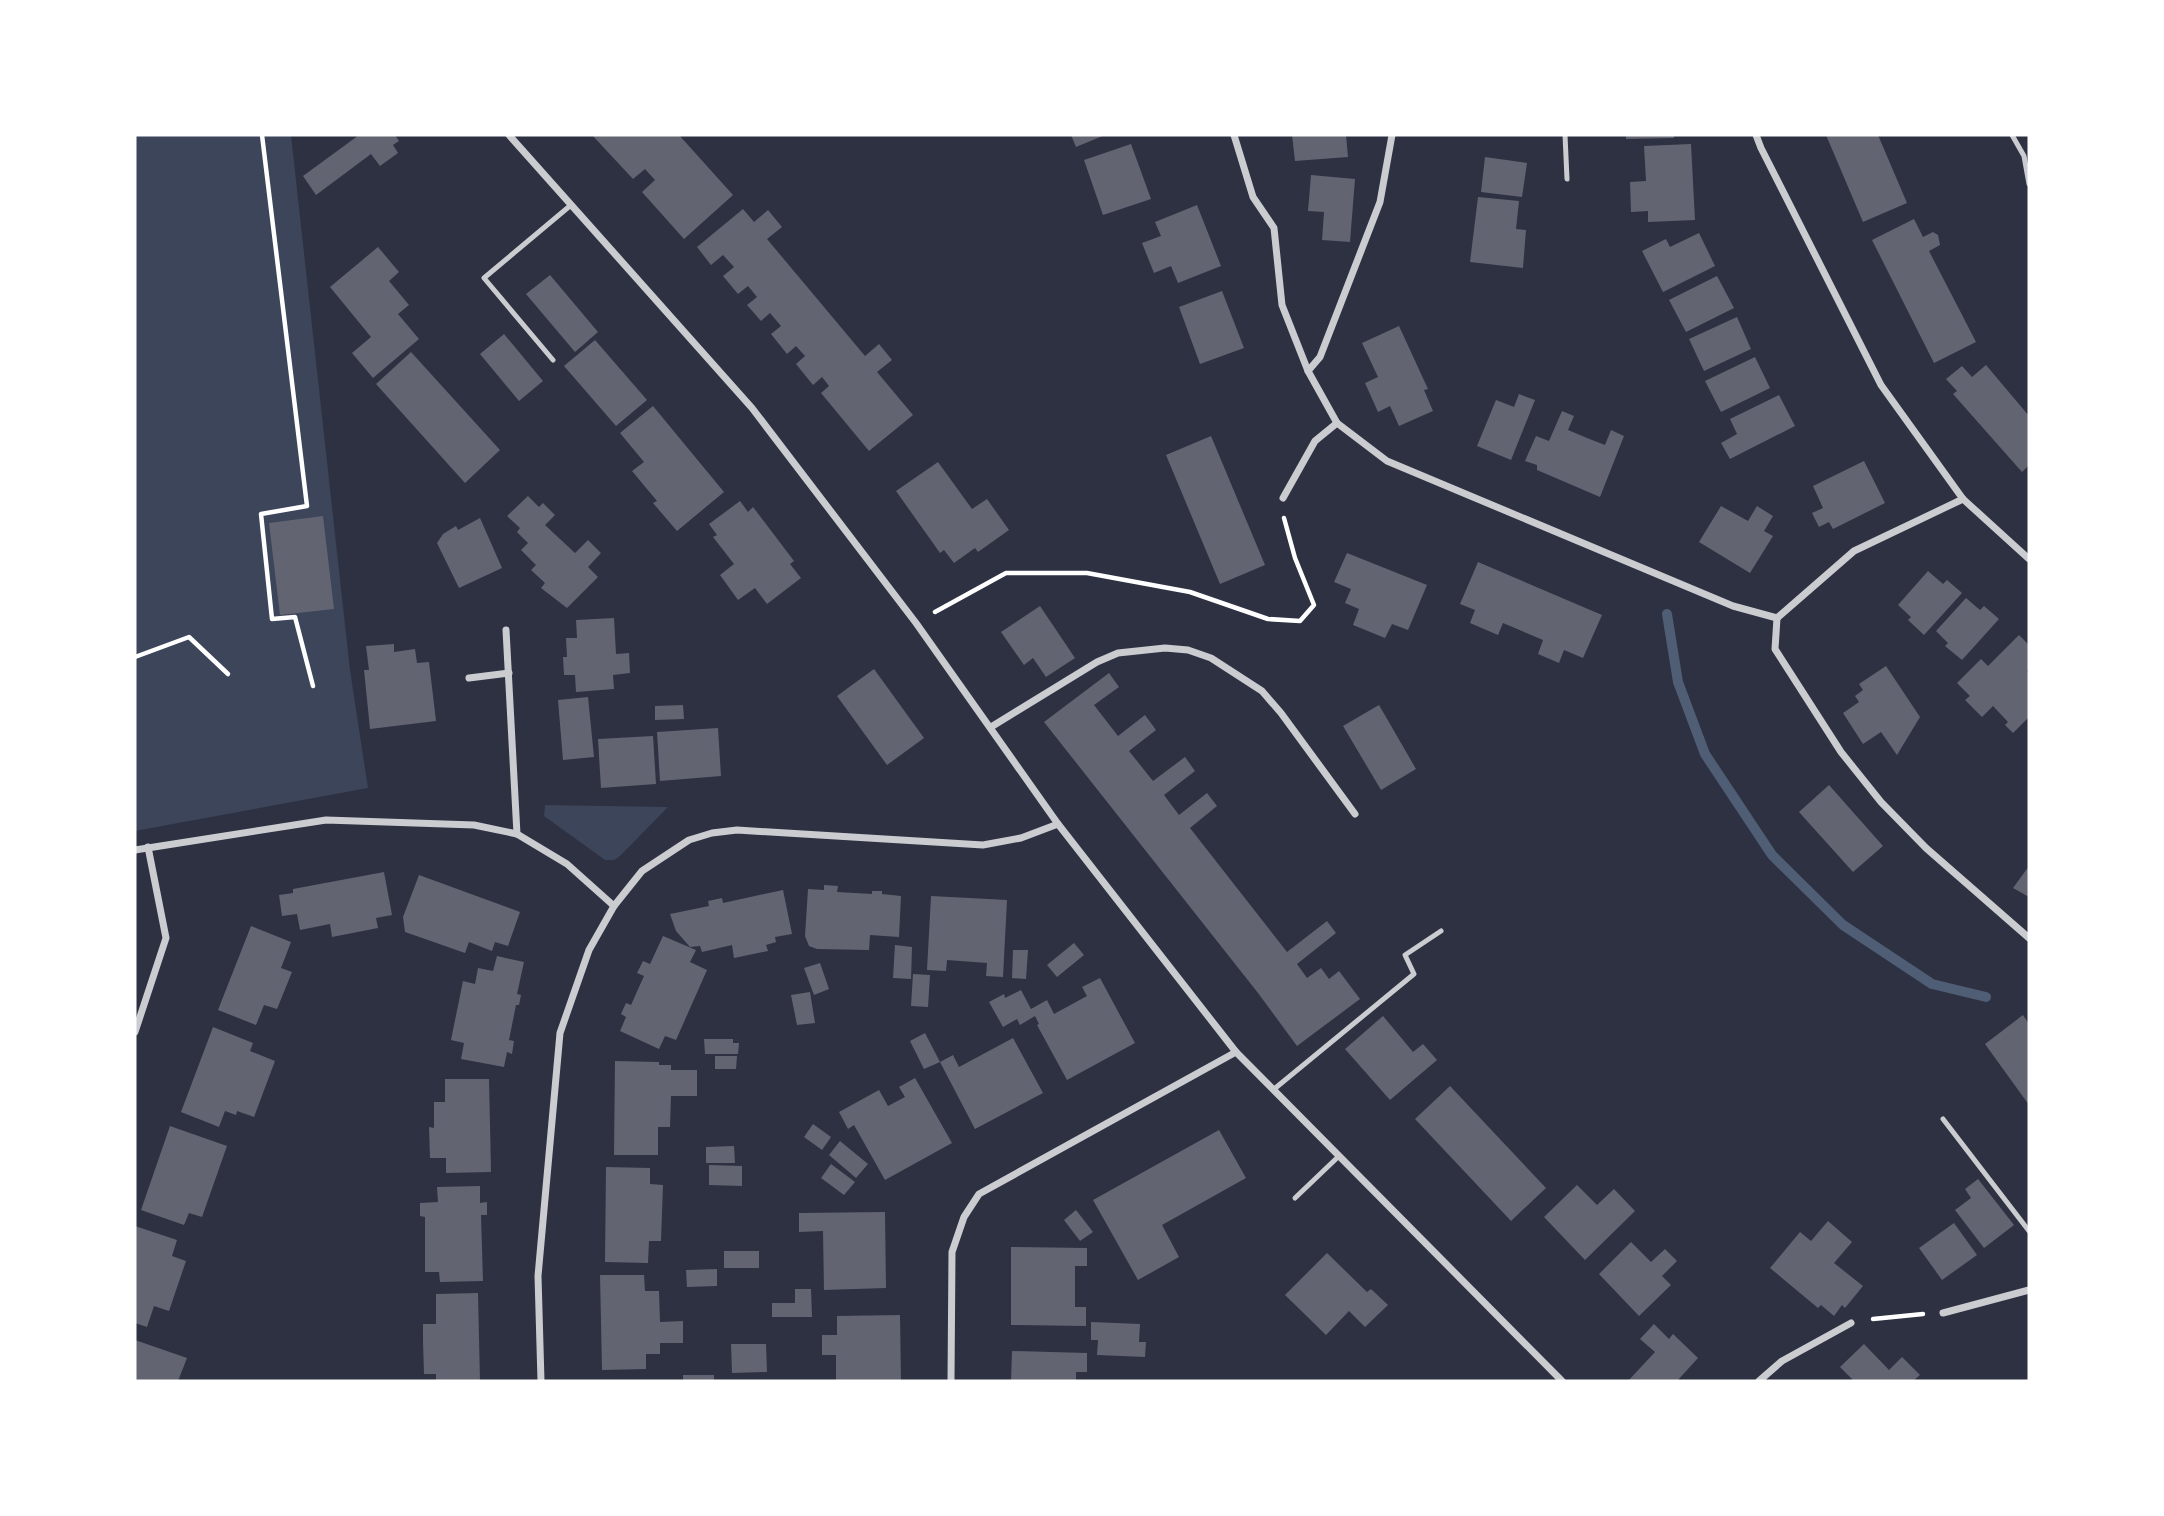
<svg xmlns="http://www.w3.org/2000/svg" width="2164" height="1516" font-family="Lato,sans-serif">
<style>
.green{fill:#3c4559}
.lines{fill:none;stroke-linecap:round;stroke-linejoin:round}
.stream{stroke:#4f5d75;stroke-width:10}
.building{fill:#626471}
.path{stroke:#fff;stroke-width:4.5}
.service{stroke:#caccd0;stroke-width:5}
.minor{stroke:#caccd0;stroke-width:7}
</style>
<rect width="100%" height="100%" fill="#2d3142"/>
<g class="green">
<path d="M135,135H291L350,670L368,788L135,831Z"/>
<path d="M545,805L668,807L620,856L614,860H605L544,816Z"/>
</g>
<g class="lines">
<path class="stream" d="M1667,614L1678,682L1705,754L1772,855L1843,925L1932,984L1986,997"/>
</g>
<g class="building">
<path d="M359,135H395L399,141L393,145L398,153L380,166L371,154L316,195L303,176Z"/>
<path d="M592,135H679L733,195L684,239L642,192L655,180L645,169L633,179Z"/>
<path d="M1071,135H1105L1076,147Z"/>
<path d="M1292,135H1346L1348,157L1295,161Z"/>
<path d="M1626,135H1674V138L1626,139Z"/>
<path d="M1826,135H1878L1907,203L1863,222Z"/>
<path d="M1131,144L1151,199L1103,215L1084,160Z"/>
<path d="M1691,144L1695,220L1648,222V211L1631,212L1630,182L1646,181L1644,146Z"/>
<path d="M1485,157L1527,163L1522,197L1481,192Z"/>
<path d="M1311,175L1355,179L1350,242L1322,240L1324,212L1308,211Z"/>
<path d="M1478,197L1519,201L1516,229L1526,230L1523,268L1470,262Z"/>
<path d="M1197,205L1221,266L1178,283L1171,266L1154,273L1142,243L1161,236L1155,222Z"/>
<path d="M743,209L754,222L768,210L782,227L767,239L865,356L879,344L892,360L877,372L913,415L869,451L821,393L829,386L822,377L813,385L796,364L805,356L796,346L787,354L771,334L781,326L770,313L761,321L747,305L757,297L748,286L738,294L723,276L734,267L723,255L711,265L697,247Z"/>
<path d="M1914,219L1923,237L1933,232L1938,235L1940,245L1929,251L1976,342L1934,363L1872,240Z"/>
<path d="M1699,233L1715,266L1663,292L1642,251L1666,239L1670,247Z"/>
<path d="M378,247L399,272L389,281L409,305L398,314L419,339L373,378L352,353L371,337L330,287Z"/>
<path d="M550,275L598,332L575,352L526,294Z"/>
<path d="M1717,276L1734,308L1686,332L1669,300Z"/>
<path d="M1222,291L1244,348L1200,364L1179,307Z"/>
<path d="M1737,317L1751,349L1704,371L1689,339Z"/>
<path d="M1399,326L1428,389L1424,390L1433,411L1399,426L1390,406L1378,412L1365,383L1378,377L1362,343Z"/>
<path d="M504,334L543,381L519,401L480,354Z"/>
<path d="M595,340L647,400L616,426L564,366Z"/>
<path d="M411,352L500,450L465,483L376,384Z"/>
<path d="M1755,357L1770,388L1721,412L1705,381Z"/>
<path d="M1986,365L2029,416V465L2022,472L1953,394L1957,391L1946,379L1962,366L1972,377Z"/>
<path d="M1519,394L1535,400L1511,460L1477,446L1496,400L1514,407Z"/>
<path d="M1779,395L1795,426L1730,459L1721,443L1737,434L1730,419Z"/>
<path d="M653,406L724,492L677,531L653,503L657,501L632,471L644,462L620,433Z"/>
<path d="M1562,411L1574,416L1568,430L1587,438L1605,445L1611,430L1624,436L1600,497L1537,470V465L1525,461L1536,436L1549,441Z"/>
<path d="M1211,436L1265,565L1220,584L1166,455Z"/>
<path d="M1864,461L1885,503L1833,529L1829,522L1819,527L1812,513L1823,508L1813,486Z"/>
<path d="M938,462L972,509L987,499L1009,530L978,552L975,548L954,563L944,550L940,553L896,491Z"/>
<path d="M528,496L539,507L543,503L555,515L545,525L575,553L588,540L601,553L588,567L598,577L567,608L541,588L545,583L531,570L536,565L521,550L528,543L517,532L520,528L507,516Z"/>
<path d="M740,501L748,512L753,507L794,561L790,564L801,578L767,604L755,588L738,600L720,575L734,564L713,537L717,535L709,524Z"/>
<path d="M1721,506L1748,521L1757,506L1773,516L1764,531L1773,536L1750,573L1699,542Z"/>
<path d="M323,516L334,609L280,615L269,523Z"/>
<path d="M480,518L502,568L459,588L437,543L443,534L456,526L458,530Z"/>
<path d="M1347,553L1427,585L1408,630L1392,624L1385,638L1353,625L1359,609L1345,603L1351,589L1334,582Z"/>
<path d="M1478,562L1602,615L1583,658L1564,650L1559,663L1538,654L1543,640L1503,623L1498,635L1470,623L1475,610L1460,604Z"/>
<path d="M1928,571L1943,584L1947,580L1962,593L1924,635L1908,620L1911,617L1898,605Z"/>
<path d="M1966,598L1980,610L1984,606L1999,619L1962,660L1945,646L1948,643L1936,631Z"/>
<path d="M1040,606L1075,658L1046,677L1033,658L1024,665L1001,632Z"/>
<path d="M614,618L616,654L629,653L630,673L613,675L614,689L576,692L575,675H564L563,657H567L566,638H577L576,620Z"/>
<path d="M2019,635L2029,645V668L2027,671L2029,673V717L2013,733L2005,725L2008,722L1993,706L1982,717L1965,700L1970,696L1957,683L1981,659L1988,666Z"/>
<path d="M394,644V652L415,649L417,663L429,662L436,721L370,729L364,670H369L366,646Z"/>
<path d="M1886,666L1920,717L1897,755L1881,732L1863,744L1843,713L1859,702L1855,696L1863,690L1859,684Z"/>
<path d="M874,669L924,738L887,765L837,696Z"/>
<path d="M1109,673L1119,687L1094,705L1118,736L1145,715L1156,730L1129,751L1153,781L1185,757L1195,771L1164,795L1179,815L1207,793L1217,806L1190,828L1287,952L1327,921L1336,933L1297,964L1307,978L1321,968L1329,979L1339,971L1360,999L1297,1046L1258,993L1044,722Z"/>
<path d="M588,697L594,757L563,760L558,700Z"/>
<path d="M683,705L684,719L655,720V706Z"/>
<path d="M1379,705L1416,769L1381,790L1343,726Z"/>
<path d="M718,728L721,776L660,781L657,732Z"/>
<path d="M653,736L656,784L601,788L598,739Z"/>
<path d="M1829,785L1883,846L1853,872L1799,812Z"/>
<path d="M2029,866V897L2013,888Z"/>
<path d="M384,872L392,915L376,918L378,928L332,937L330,924L300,930L297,914L282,916L279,895L293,893V889Z"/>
<path d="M419,875L520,912L508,946L495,942L492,951L469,942L465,953L405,932L403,917Z"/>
<path d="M824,885L838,886L837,892L872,894V891H882V894L901,896L899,937L870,935L869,950L817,949L809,946L805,936L808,889L824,890Z"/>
<path d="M783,890L792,934L775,937L776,942L766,945L768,951L734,958L732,945L702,952L700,946L690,947L676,931L670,914L709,906L708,901L722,898L723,903Z"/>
<path d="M931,896L1007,900L1003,977L986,976L987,963L947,960L946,971L927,970Z"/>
<path d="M251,926L291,942L281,968L292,972L277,1009L264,1005L256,1025L218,1010Z"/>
<path d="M663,936L696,950L690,962L707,970L676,1040L665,1036L659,1049L620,1031L626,1017L621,1014L626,1003L631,1005L644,976L637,973L643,961L650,964Z"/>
<path d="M1074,943L1084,955L1057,977L1047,965Z"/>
<path d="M895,945L912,947L911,979L893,978Z"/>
<path d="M1013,950H1028L1026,979L1012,978Z"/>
<path d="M497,956L524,962L517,994L521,995L519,1005H516L509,1040L514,1041L512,1054L507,1052L504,1067L461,1059L464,1043L451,1040L463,981L475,984L478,968L493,971Z"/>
<path d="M820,963L829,989L814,995L804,968Z"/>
<path d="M913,974L930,975L928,1007L911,1006Z"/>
<path d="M1100,978L1135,1043L1067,1080L1037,1025L1039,1024L1035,1016L1020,1025L1017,1019L1003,1027L989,1002L1004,994L1005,998L1021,990L1031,1009L1047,1000L1054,1014L1087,996L1082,987Z"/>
<path d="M810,992L815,1023L797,1025L791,995Z"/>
<path d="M2023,1015L2029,1024V1105L1985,1044Z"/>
<path d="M1383,1016L1413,1052L1423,1044L1437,1060L1390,1100L1345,1049Z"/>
<path d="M213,1027L253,1043L250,1051L275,1061L254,1117L237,1111L236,1115L225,1111L219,1127L181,1112Z"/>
<path d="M925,1033L940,1062L953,1055L959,1067L1013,1038L1043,1093L975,1129L940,1062L924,1069L910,1041Z"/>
<path d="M704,1039H733V1043H739L738,1054H705Z"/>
<path d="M715,1056H737L736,1069H715Z"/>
<path d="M615,1061L659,1062V1065H671V1070H697V1096H671L670,1127H658V1155H614Z"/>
<path d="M915,1078L952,1143L885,1180L854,1125L848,1129L839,1112L879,1090L888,1106L905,1097L899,1087Z"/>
<path d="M445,1079H489L491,1172L446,1173V1158H430L429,1127L434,1128V1102H445Z"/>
<path d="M1450,1086L1546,1188L1511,1221L1415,1119Z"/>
<path d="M813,1124L831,1137L822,1150L804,1137Z"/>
<path d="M170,1126L227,1146L202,1217L189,1213L184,1225L141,1210Z"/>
<path d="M1219,1130L1246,1178L1162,1225L1179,1257L1138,1280L1093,1200Z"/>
<path d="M840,1141L868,1164L856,1178L829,1155Z"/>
<path d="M734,1146L735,1163H706V1147Z"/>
<path d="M831,1164L855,1182L844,1195L821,1178Z"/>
<path d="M709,1165L742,1166V1186L709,1185Z"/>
<path d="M606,1167L650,1168V1184L663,1185L661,1241H649L648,1263L605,1262Z"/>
<path d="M1978,1179L2014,1225L1984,1248L1955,1210L1971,1198L1965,1189Z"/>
<path d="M1577,1185L1597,1205L1614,1189L1635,1211L1585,1260L1544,1217Z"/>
<path d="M480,1186V1203L487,1202V1215H481L483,1281L440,1282L439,1272H425V1217L420,1216V1203L438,1202L437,1187Z"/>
<path d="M1076,1210L1093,1232L1080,1241L1064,1220Z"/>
<path d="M885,1212L886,1288L824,1290L823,1231L799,1232V1213Z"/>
<path d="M1828,1221L1852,1242L1834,1263L1863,1286L1845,1308L1842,1305L1834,1316L1821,1305L1818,1308L1770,1268L1800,1232L1811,1241Z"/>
<path d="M1954,1223L1977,1255L1942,1280L1919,1248Z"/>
<path d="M135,1226L177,1240L172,1256L186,1261L169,1311L154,1306L147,1327L135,1323Z"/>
<path d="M1631,1242L1651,1262L1665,1249L1677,1261L1662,1276L1671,1285L1639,1316L1599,1274Z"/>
<path d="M1011,1247L1087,1248V1266H1075V1307H1086V1326L1011,1325Z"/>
<rect x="724" y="1251" width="35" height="17"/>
<path d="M1327,1253L1367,1292L1371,1289L1388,1305L1365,1327L1349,1311L1326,1335L1285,1295Z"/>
<path d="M717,1269V1286L687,1287L686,1270Z"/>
<path d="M600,1275H644L645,1291H659L660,1322L683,1321V1343H660V1354H646V1369L602,1370Z"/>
<path d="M795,1289H811L812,1317H772V1303H795Z"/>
<path d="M478,1293L480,1381H436V1374H424L423,1341V1324H436V1294Z"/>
<path d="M900,1315L901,1381H836V1355H822V1335H837V1316Z"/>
<path d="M1091,1322L1140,1324L1139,1342H1146L1145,1357L1097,1355L1098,1340H1091Z"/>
<path d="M1654,1324L1669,1339L1673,1334L1698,1358L1677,1381H1628L1655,1352L1640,1339Z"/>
<path d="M135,1340L187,1358L178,1381H135Z"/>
<path d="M731,1344H766L767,1372L732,1373Z"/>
<path d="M1864,1344L1889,1370L1902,1357L1920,1375L1913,1381H1854L1840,1367Z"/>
<path d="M1012,1351L1087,1353V1372H1076V1381H1011Z"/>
<rect x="683" y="1375" width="31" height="6"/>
</g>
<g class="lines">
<g class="path">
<path d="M262,135L307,506L261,514L272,619L295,617L313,686"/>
<path d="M935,612L1006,573H1087L1190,592L1268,619L1300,621L1314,605L1295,558L1284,518"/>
<path d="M135,657L189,637L228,674"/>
<path d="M1873,1319L1923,1314"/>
</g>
<g class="service">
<path d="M1565,135L1567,179"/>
<path d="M2012,135L2024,156L2029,184"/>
<path d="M553,360L484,278L571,205"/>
<path d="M1273,1090L1414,974L1405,955L1441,931"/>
<path d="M1943,1119L2029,1231"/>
<path d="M1295,1198L1339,1156"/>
</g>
<g class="minor">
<path d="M509,135L752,408L916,623L1058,824L1236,1052L1562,1381"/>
<path d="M1234,135L1253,197L1274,228L1282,305L1308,371L1337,423L1387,461L1733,606L1777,618"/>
<path d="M1756,135L1761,148L1881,385L1963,499L2029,559"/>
<path d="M1308,371L1320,357L1380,202L1392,135"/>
<path d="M1283,498L1315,441L1337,423"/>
<path d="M1777,618L1775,649L1841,752L1881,802L1926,848L2029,938"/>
<path d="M1777,618L1854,551L1963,499"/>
<path d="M506,630L517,834"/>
<path d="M469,678L509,673"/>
<path d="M991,727L1097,662L1118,653L1165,648L1188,650L1211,658L1262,691L1281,713L1355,814"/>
<path d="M135,850L326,820L474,825L517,834L567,864L614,906"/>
<path d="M135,1032L166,938L148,847"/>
<path d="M1943,1313L2029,1290"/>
<path d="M541,1381L538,1276L560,1033L589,950L614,906L642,871L689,840L712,833L737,830L983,845L1021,838L1058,824"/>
<path d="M951,1381L952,1252L964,1217L979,1194L1236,1052"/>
<path d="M1759,1381L1782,1361L1851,1323"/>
</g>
</g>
<rect width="2164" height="1516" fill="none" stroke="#ffffff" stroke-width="273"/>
</svg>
